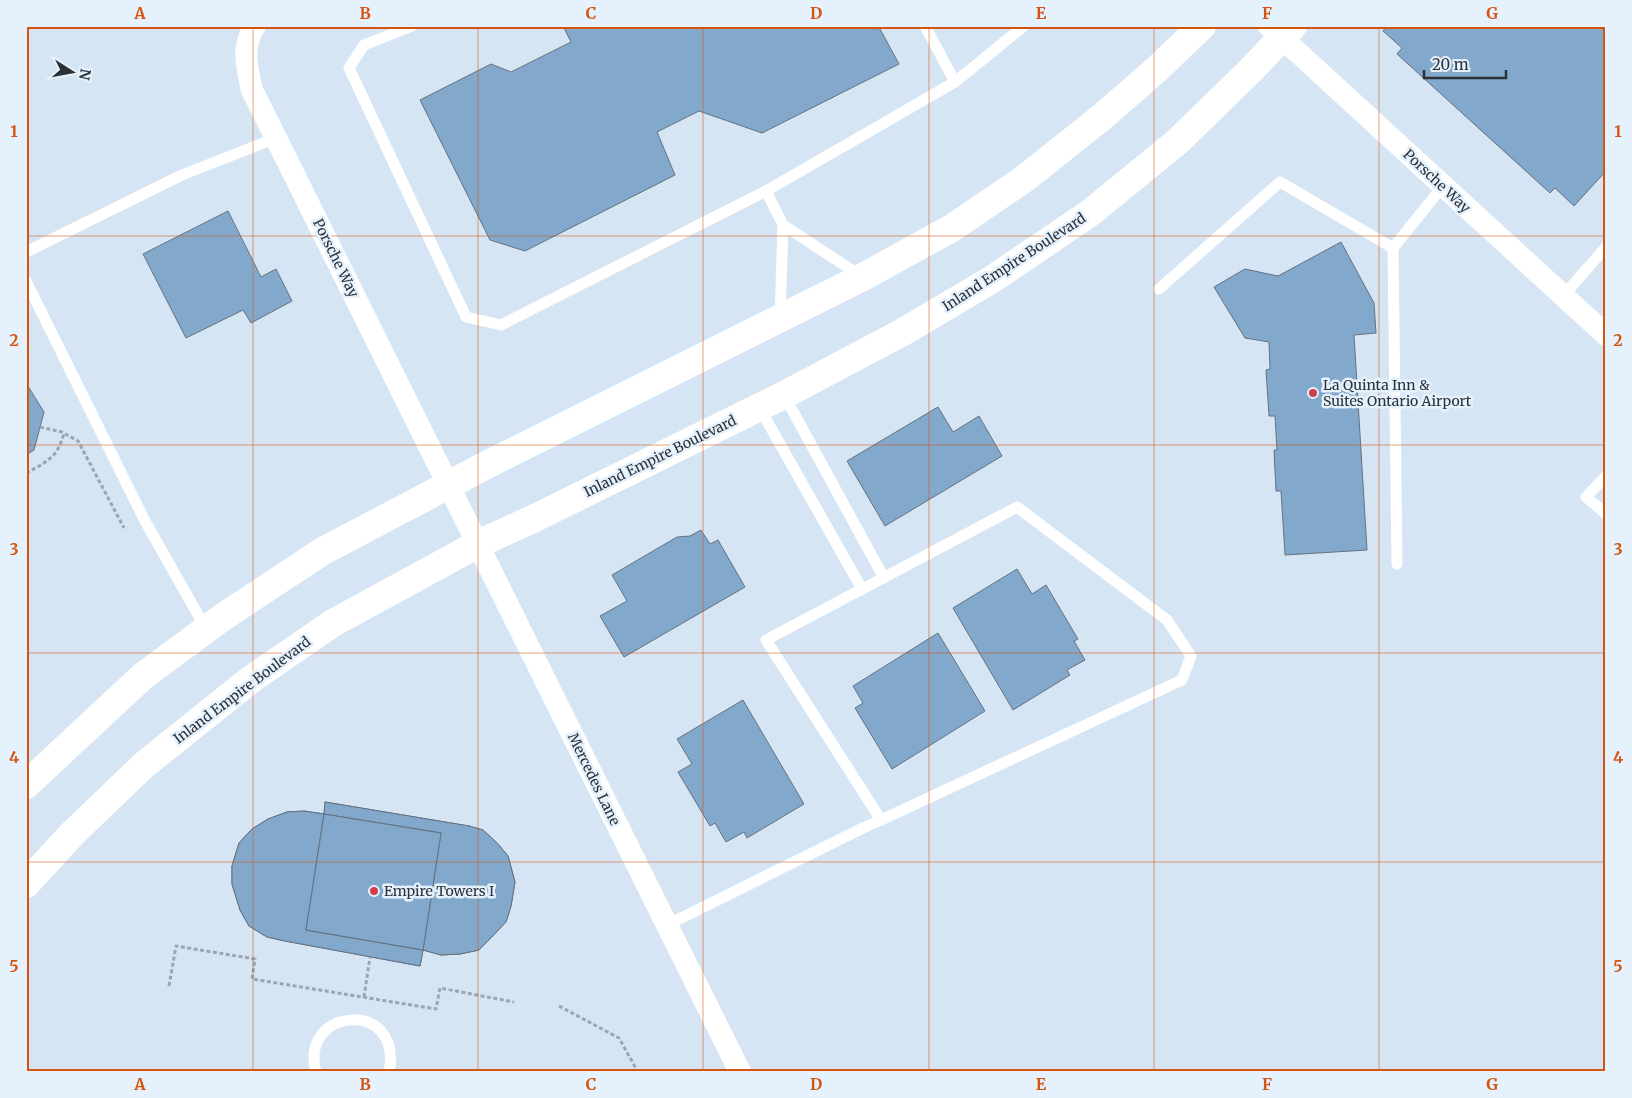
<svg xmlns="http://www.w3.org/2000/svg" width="1632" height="1098" font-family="Merriweather,serif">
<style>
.building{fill:#82a8cc;stroke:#657280}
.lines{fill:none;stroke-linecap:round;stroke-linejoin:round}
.path{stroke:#9aa6b1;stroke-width:3;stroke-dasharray:4 2.5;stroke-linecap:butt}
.service{stroke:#fff;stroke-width:11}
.minor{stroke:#fff;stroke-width:22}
.secondary{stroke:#fff;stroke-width:28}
.grid{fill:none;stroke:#d55510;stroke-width:1;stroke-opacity:0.55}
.poi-dot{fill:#cf3f4b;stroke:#e5f2fe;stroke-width:2}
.labels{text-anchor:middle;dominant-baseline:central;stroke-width:5;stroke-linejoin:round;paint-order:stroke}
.street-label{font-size:14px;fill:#2b3137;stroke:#e5f2fe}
.poi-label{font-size:14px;fill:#2b3137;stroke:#e5f2fe;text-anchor:start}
.neatline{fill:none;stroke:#d55510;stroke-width:2}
.grid-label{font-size:16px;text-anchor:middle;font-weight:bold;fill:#d55510}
</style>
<rect width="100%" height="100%" fill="#d6e5f4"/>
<g class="building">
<path d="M567,26H872L880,29L899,64L762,133L699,111L657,132L675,175L525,251L490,240L420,100L491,64L511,72L571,42L564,28Z"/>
<path d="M1387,26H1606V171L1574,206L1555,188L1550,193L1397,54L1402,48L1383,31Z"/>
<path d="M228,211L261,277L276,269L292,301L251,323L243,310L186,338L143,254Z"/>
<path d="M1341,242L1374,303L1376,333L1354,335L1367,550L1285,555L1281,491H1276L1274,450H1277L1275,416H1269L1266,370L1270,369L1269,342L1245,338L1214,287L1245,269L1278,276Z"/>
<path d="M26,383L44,412L34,450L26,455Z"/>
<path d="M938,407L953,432L979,416L1002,456L885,526L847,461Z"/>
<path d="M701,530L710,544L718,540L745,587L624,657L600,616L627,601L612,575L677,537L690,536Z"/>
<path d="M1017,569L1032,594L1046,585L1078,639L1074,641L1085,660L1067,670L1070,675L1013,710L953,608Z"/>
<path d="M938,633L985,711L892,769L855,708L863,703L853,686Z"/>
<path d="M743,700L804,804L747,838L744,832L726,842L715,823L710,826L678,772L692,764L677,739Z"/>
<path d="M325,802L469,826L483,830L497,843L508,856L515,882L511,906L506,922L479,950L460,954L441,955L423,950L420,966L285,941L267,937L249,926L240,910L232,884V866L239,843L252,829L268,819L287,812L304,811L324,814Z"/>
<path d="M325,802L469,826L483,830L497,843L508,856L515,882L511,906L506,922L479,950L460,954L441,955L423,950L441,833L324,814Z"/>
<path d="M304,811L324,814L306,930L423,950L420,966L285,941L267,937L249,926L240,910L232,884V866L239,843L252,829L268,819L287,812Z"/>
<path d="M324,814L441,833L423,950L306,930Z"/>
</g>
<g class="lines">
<g class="path">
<path d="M40,427L62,432L78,441L124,528"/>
<path d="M26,473C47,462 58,457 64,433"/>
<path d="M169,986L176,946L255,959L252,979L436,1009L440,988L514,1002"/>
<path d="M364,997L370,957"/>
<path d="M559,1006L619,1038L638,1072"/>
</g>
<g class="service">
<path d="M412,26L364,45L349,68L466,317L501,325L766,191L955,82L1024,26"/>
<path d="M925,26L955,82"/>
<path d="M766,191L783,225L780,317"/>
<path d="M783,225L861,276"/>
<path d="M26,252L182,175L276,138"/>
<path d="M26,281L145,521L206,629"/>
<path d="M1159,289L1280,182L1393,248"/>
<path d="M1563,296L1606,247"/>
<path d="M784,395L884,578"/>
<path d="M759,407L862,589"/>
<path d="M1606,476L1586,497L1606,514"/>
<path d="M1397,564L1393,248L1443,186"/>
<path d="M667,925L865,827L881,820L1182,680L1191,656L1167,620L1017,507L766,640L881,820"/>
<path d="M316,1072C298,1007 404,998 389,1072"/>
</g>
<g class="minor">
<path d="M255,26C241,47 247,68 252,90L740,1072"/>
<path d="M1269,26L1606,335"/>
</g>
<g class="secondary">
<path d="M26,785L143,676L223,617L323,551L494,461L863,277L952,228L1024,179L1102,117L1157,69L1202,26"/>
<path d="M26,884L72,834L144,765L250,680L333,623L478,544L535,518L784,395L903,332L991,280L1090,213L1177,142L1251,70L1293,26"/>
</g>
</g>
<path class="grid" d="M253,26V1072M478,26V1072M703,26V1072M929,26V1072M1154,26V1072M1379,26V1072M26,236H1606M26,445H1606M26,653H1606M26,862H1606"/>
<g class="poi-dot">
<circle cx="1313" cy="393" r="5"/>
<circle cx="374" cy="891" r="5"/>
</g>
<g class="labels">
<g class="street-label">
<text transform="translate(1437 181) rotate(43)">Porsche Way</text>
<text transform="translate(336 258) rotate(64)">Porsche Way</text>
<text transform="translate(1014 262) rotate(-33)">Inland Empire Boulevard</text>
<text transform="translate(660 456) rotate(-26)">Inland Empire Boulevard</text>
<text transform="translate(242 690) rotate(-37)">Inland Empire Boulevard</text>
<text transform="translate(594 779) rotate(64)">Mercedes Lane</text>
</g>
<g class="poi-label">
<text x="1323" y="385">La Quinta Inn &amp;<tspan x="1323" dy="16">Suites Ontario Airport</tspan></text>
<text x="384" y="891">Empire Towers I</text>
</g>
</g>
<rect width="1632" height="1098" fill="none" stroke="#e5f2fe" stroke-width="55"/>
<g transform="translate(72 72) rotate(101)" stroke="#e5f2fe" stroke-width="4" paint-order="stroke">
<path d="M0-4L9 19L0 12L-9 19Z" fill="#2b3137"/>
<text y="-8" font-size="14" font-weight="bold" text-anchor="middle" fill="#2b3137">N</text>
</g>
<path d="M1424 70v8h82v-8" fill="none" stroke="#2b3137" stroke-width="2.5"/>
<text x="1432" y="70" font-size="15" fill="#2b3137" stroke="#e5f2fe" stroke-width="4" paint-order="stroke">20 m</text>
<rect x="28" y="28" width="1576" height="1042" class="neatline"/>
<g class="grid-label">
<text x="140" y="19">A</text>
<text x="365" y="19">B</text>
<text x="591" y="19">C</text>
<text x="816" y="19">D</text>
<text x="1041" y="19">E</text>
<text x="1267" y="19">F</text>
<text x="1492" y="19">G</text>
<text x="14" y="137">1</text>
<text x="1618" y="137">1</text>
<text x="14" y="346">2</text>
<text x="1618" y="346">2</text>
<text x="14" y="555">3</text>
<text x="1618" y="555">3</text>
<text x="14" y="763">4</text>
<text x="1618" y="763">4</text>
<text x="14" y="972">5</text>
<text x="1618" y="972">5</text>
<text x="140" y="1090">A</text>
<text x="365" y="1090">B</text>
<text x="591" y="1090">C</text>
<text x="816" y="1090">D</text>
<text x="1041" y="1090">E</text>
<text x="1267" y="1090">F</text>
<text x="1492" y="1090">G</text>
</g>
</svg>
